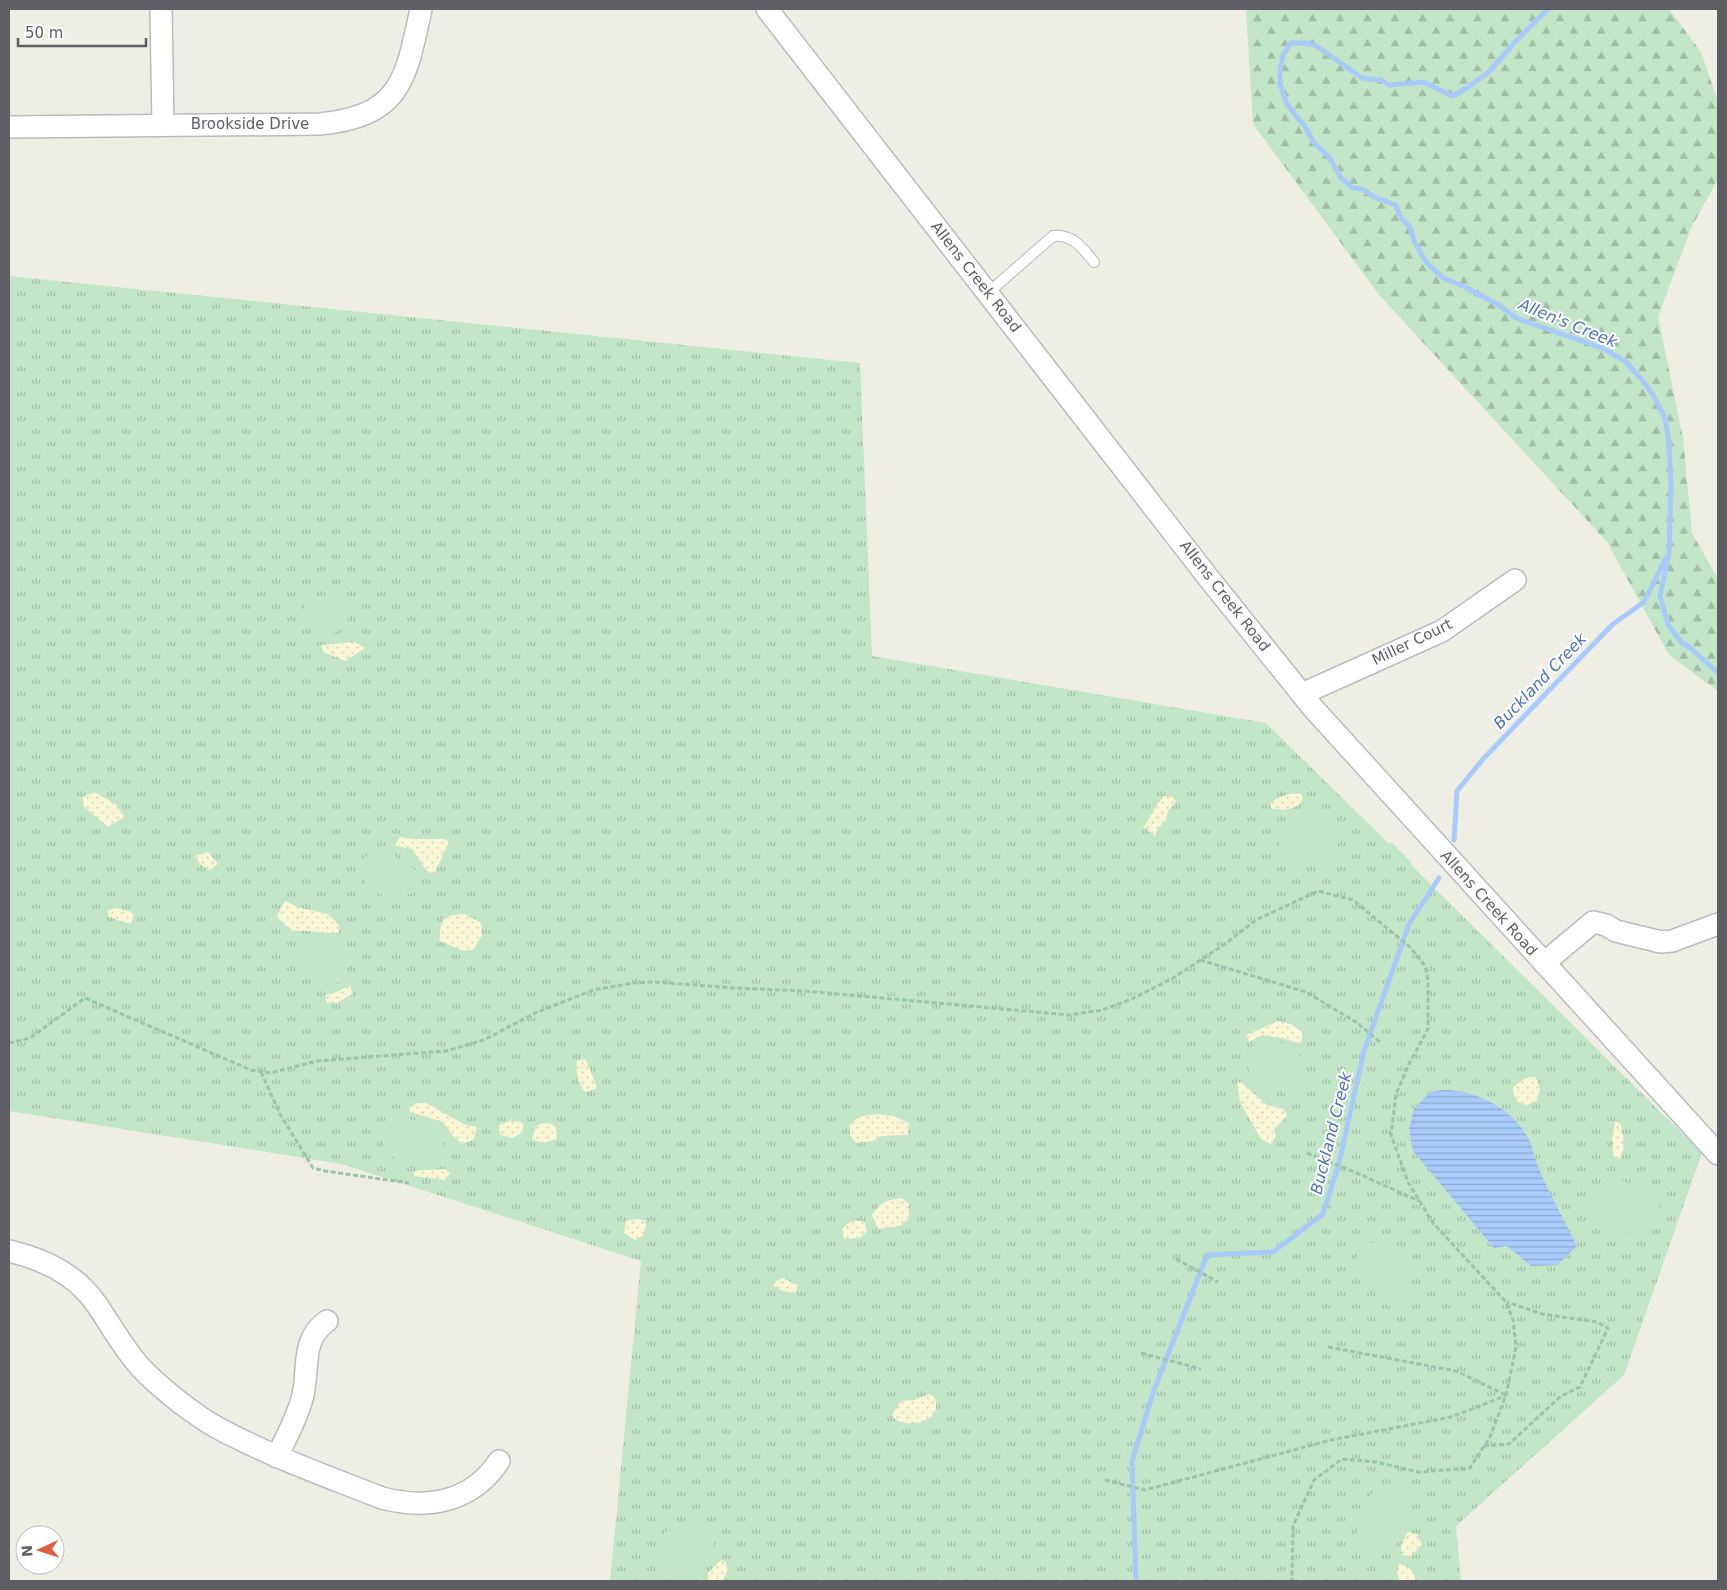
<svg xmlns="http://www.w3.org/2000/svg" width="1727" height="1590" font-family="'DejaVu Sans',sans-serif">
<style>
.grass{fill:url(#grass-tufts)}
.forest{fill:url(#forest-firs)}
.sand{fill:url(#sand-dots)}
.garden{fill:#c3e5c8}
.water{fill:url(#water-rules)}
.lines{fill:none;stroke-linecap:round;stroke-linejoin:round}
.stream{stroke:#a9cbfb;stroke-width:5}
.lane-casing{stroke:#babbc0;stroke-width:12}
.street-casing{stroke:#babbc0;stroke-width:24}
.path{stroke:#9dc5ae;stroke-width:3;stroke-dasharray:5 2.5;stroke-linecap:butt}
.lane{stroke:#fff;stroke-width:10}
.street{stroke:#fff;stroke-width:21}
.labels{text-anchor:middle;dominant-baseline:central;stroke-width:4;stroke-linejoin:round;paint-order:stroke}
.street-label{font-size:15px;fill:#5d5f65;stroke:#fff}
.water-label{font-size:16px;font-style:italic;fill:#4c72be;stroke:#fff}
</style>
<defs>
<pattern id="grass-tufts" width="24" height="20" patternUnits="userSpaceOnUse" patternTransform="scale(1.25)"><rect width="24" height="20" fill="#c3e5c8"/><path d="M3 7l-1-3M5 7V3M7 7l1-3M15 17l-1-3M17 17v-4M19 17l1-3" fill="none" stroke="#a2bda6"/></pattern>
<pattern id="forest-firs" width="22" height="20" patternUnits="userSpaceOnUse" patternTransform="scale(1.25)"><rect width="22" height="20" fill="#c3e5c8"/><path d="M5 1l3.5 6h-7zM16 11l3.5 6h-7z" fill="#a2bda6"/></pattern>
<pattern id="sand-dots" width="8" height="8" patternUnits="userSpaceOnUse" patternTransform="scale(1.25)"><rect width="8" height="8" fill="#f9f6d6"/><path d="M2 2h.1M6 6h.1" fill="none" stroke="#d8d5ba" stroke-width="1.8" stroke-linecap="round"/></pattern>
<pattern id="water-rules" width="6" height="5" patternUnits="userSpaceOnUse" patternTransform="scale(1.25)"><rect width="6" height="5" fill="#a9cbfb"/><path d="M0 2.5h6" fill="none" stroke="#8da8cf"/></pattern>
</defs>
<rect width="100%" height="100%" fill="#efeee5"/>
<path class="grass" d="M9,276L860,363L872,656L1266,723L1389,844L1391,842L1411,862V865L1702,1153L1624,1375L1456,1526L1461,1581H610L641,1261L342,1164L9,1111Z"/>
<path class="forest" d="M1246,9H1669L1701,52L1718,101V179L1691,228L1658,317L1683,438L1692,533L1718,579V691L1669,655L1607,542L1380,296L1253,124Z"/>
<g class="sand">
<path d="M355,642L365,648L345,661L323,652L321,645Z"/>
<path d="M94,792L117,805L124,817L108,827L83,806V797Z"/>
<path d="M1290,794H1301L1303,799C1296,811 1283,811 1271,808L1270,803L1277,798Z"/>
<path d="M1164,796L1173,797L1176,802L1168,811L1166,820L1158,828L1155,836L1144,827L1158,803Z"/>
<path d="M400,837L415,839H444L449,842L434,874L427,871L412,849L396,846V843Z"/>
<path d="M208,852L218,864L210,870L200,864L195,856Z"/>
<path d="M285,901L300,908L328,914L339,925V933C324,934 309,930 293,931L276,917Z"/>
<path d="M117,908L134,913L131,924L120,921L108,916V910Z"/>
<path d="M465,914L481,923L482,935L474,949L463,951L440,941C439,919 443,915 465,914Z"/>
<path d="M350,986L353,994L337,1003H327L325,995L334,993Z"/>
<path d="M1278,1021L1291,1024L1302,1032V1042L1299,1043L1282,1038L1262,1035L1249,1042L1246,1035Z"/>
<path d="M586,1059L597,1088L585,1092C578,1085 575,1070 577,1061Z"/>
<path d="M1527,1077H1536L1540,1088L1537,1101L1526,1105L1518,1102L1513,1093V1087Z"/>
<path d="M1237,1082L1242,1083L1267,1105L1284,1109L1287,1116L1274,1129L1276,1136L1271,1144L1261,1139L1240,1102Z"/>
<path d="M416,1103H426L466,1125L477,1127L474,1139L462,1144L453,1136L443,1122L410,1112V1108Z"/>
<path d="M877,1114L894,1116L909,1123L908,1135L881,1136L873,1141L856,1143L850,1135V1125L858,1117Z"/>
<path d="M510,1121L524,1122L522,1133L512,1138L500,1135L499,1125Z"/>
<path d="M1615,1122L1620,1123C1624,1135 1626,1150 1619,1160L1613,1155L1612,1140Z"/>
<path d="M542,1123L552,1124L556,1128L557,1139L543,1143L532,1139L536,1126Z"/>
<path d="M445,1169L450,1173L445,1180L414,1176L413,1173L415,1171Z"/>
<path d="M902,1198L909,1204V1219L900,1226L878,1229L872,1215C883,1200 884,1201 902,1198Z"/>
<path d="M637,1219L645,1220L646,1226L643,1236L635,1240L624,1233L626,1221Z"/>
<path d="M851,1221H864L867,1231L860,1238L844,1239L842,1229Z"/>
<path d="M783,1278L799,1286L795,1293L782,1291L773,1286L776,1281Z"/>
<path d="M930,1394C934,1396 936,1399 936,1404C939,1425 896,1430 892,1414L901,1401L914,1400Z"/>
<path d="M1408,1532L1417,1534L1422,1545L1411,1556L1402,1555L1401,1544Z"/>
<path d="M721,1560L725,1561C729,1569 727,1574 722,1581L708,1580V1573Z"/>
<path d="M1399,1564C1409,1567 1415,1570 1415,1581H1400L1397,1573Z"/>
</g>
<g class="garden">
<path d="M333,596L347,606L348,625L334,633L310,630C304,616 300,611 309,597Z"/>
<path d="M1301,810H1321L1335,814L1339,828L1337,852L1322,864L1297,863L1278,842L1285,822Z"/>
<path d="M376,850L393,855L418,872L420,890L392,900L368,889L360,869L364,857Z"/>
<path d="M310,941L327,942L343,949L349,963L341,982L320,988L297,970L298,948Z"/>
<path d="M1257,1039L1294,1045L1309,1075L1306,1090L1287,1094L1257,1082L1249,1070L1246,1060Z"/>
<path d="M406,1118C431,1125 436,1128 448,1152L437,1165L407,1166L387,1153L382,1138L388,1125Z"/>
<path d="M1619,1180L1647,1189L1660,1202L1656,1221L1643,1232L1616,1234L1590,1223L1585,1210L1588,1194Z"/>
<path d="M1368,1243C1371,1243 1377,1242 1380,1244C1396,1250 1426,1285 1406,1301C1402,1303 1395,1305 1391,1307C1378,1294 1346,1273 1359,1251C1360,1249 1365,1246 1368,1243Z"/>
<path d="M1410,1483L1413,1504L1390,1552L1371,1557L1355,1540C1360,1519 1361,1492 1386,1485C1393,1483 1403,1484 1410,1483Z"/>
<path d="M690,1526L705,1530L713,1541L716,1554L707,1566L693,1572L675,1573L661,1565C659,1550 658,1546 665,1532Z"/>
</g>
<path class="water" d="M1444,1090C1478,1091 1513,1108 1529,1140C1533,1149 1535,1160 1539,1169C1550,1195 1564,1220 1577,1246L1557,1265L1531,1266L1507,1246L1494,1248L1413,1151L1409,1129L1414,1109L1430,1092Z"/>
<g class="lines">
<g class="stream">
<path d="M1548,9L1515,42L1489,72L1468,87L1453,96L1423,82L1389,85L1381,80L1362,78L1315,45L1304,43H1291L1283,55L1280,70V84L1287,104L1296,116L1304,125L1314,143L1329,157L1341,178L1353,188L1362,189L1374,197L1396,205L1400,217L1410,227L1414,241L1426,262L1443,278L1465,287L1500,306L1516,318L1602,348L1625,361L1643,381L1653,395L1665,418L1669,443L1671,486L1669,553L1660,596L1668,625L1682,643L1688,646L1718,673"/>
<path d="M1454,840L1457,791L1483,759L1612,625L1644,602L1666,558"/>
<path d="M1136,1581L1132,1461L1154,1390L1207,1255L1273,1252L1323,1214L1339,1163L1364,1051L1409,924L1439,878"/>
</g>
<g class="lane-casing">
<path id="lane" d="M988,293L1053,236C1073,234 1082,248 1094,262"/>
</g>
<g class="street-casing">
<g id="street">
<path d="M161,9L163,125"/>
<path d="M767,9L1207,576L1313,708L1718,1154"/>
<path d="M9,127L320,124C402,116 406,78 421,9"/>
<path d="M1302,694L1442,631L1515,580"/>
<path d="M1544,963L1593,922L1606,925L1616,931L1661,942L1672,941L1718,924"/>
<path d="M9,1251C43,1259 77,1275 97,1305C110,1324 121,1344 136,1362C149,1378 178,1402 196,1414C213,1427 233,1436 252,1445C294,1465 339,1481 382,1498C428,1510 472,1502 499,1461"/>
<path d="M277,1457C286,1437 298,1417 303,1395C309,1368 301,1339 327,1321"/>
</g>
</g>
<g class="path">
<path d="M1200,960L1306,992L1356,1022L1380,1042"/>
<path d="M9,1043L30,1038L85,998L251,1070L270,1073L317,1061L446,1051L484,1040L535,1013L593,990L633,983L655,982L734,988L805,991L1069,1015L1102,1010L1132,999L1173,978L1225,944L1256,920L1318,891L1353,900L1410,947L1425,966L1428,980V1029L1409,1064L1396,1094L1391,1135L1408,1182L1433,1223L1506,1302L1513,1320L1516,1347L1506,1395L1490,1437L1470,1468L1419,1472L1376,1462L1342,1459L1314,1480L1293,1526L1292,1581"/>
<path d="M261,1072L280,1114L313,1168L325,1171L409,1183"/>
<path d="M1307,1153L1350,1170L1419,1201"/>
<path d="M1176,1259L1218,1282"/>
<path d="M1328,1347L1456,1371L1506,1395"/>
<path d="M1141,1353L1201,1369"/>
<path d="M1484,1446L1509,1444L1561,1396L1580,1387L1608,1328L1597,1322L1542,1314L1507,1302"/>
<path d="M1105,1480L1145,1490L1331,1440L1451,1417L1505,1396"/>
</g>
<use href="#lane" class="lane"/>
<use href="#street" class="street"/>
</g>
<g class="labels">
<g class="street-label">
<text x="250" y="124">Brookside Drive</text>
<text transform="translate(976 277) rotate(52)">Allens Creek Road</text>
<text transform="translate(1225 596) rotate(52)">Allens Creek Road</text>
<text transform="translate(1412 642) rotate(-26)">Miller Court</text>
<text transform="translate(1489 903) rotate(48)">Allens Creek Road</text>
</g>
<g class="water-label">
<text transform="translate(1568 323) rotate(22)">Allen's Creek</text>
<text transform="translate(1540 681) rotate(-46)">Buckland Creek</text>
<text transform="translate(1331 1133) rotate(-76)">Buckland Creek</text>
</g>
</g>
<rect width="1727" height="1590" fill="none" stroke="#5d5f65" stroke-width="20"/>
<g transform="translate(40 1550) rotate(266)"><circle r="24" fill="#ffffff" stroke="#bebfc1"/>
<path d="M0-4L9 19L0 12L-9 19Z" fill="#e15f39"/>
<text y="-8" font-size="14" font-weight="bold" text-anchor="middle" fill="#5d5f65">N</text>
</g>
<path d="M18 38v8h128v-8" fill="none" stroke="#5d5f65" stroke-width="2.5"/>
<text x="25" y="38" font-size="15" fill="#5d5f65" stroke="#ffffff" stroke-width="4" paint-order="stroke">50 m</text>
</svg>
